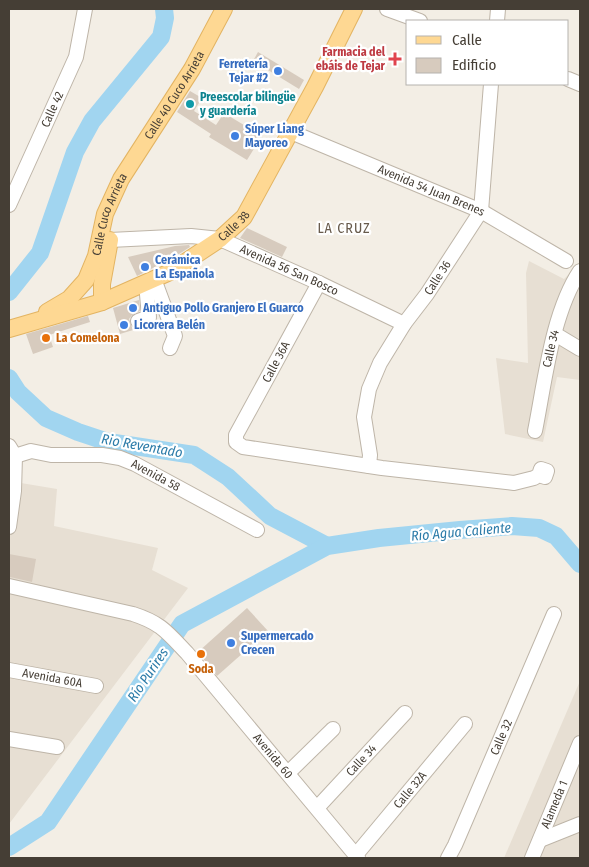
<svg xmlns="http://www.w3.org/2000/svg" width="589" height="867" font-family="'Fira Sans Condensed',sans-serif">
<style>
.residential{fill:#e7dfd3}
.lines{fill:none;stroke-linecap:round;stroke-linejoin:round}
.river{stroke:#a1d5f0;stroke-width:18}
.building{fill:#d7cbbe}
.minor-casing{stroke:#beb5a8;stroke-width:16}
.major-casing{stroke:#e3b462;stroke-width:18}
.minor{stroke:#fff;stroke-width:14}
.major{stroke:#fed893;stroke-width:16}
.health-dot{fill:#e0444e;stroke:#fff;stroke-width:2}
.shop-dot{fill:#3f7fe0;stroke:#fff;stroke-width:2}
.culture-dot{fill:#0f9aa8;stroke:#fff;stroke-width:2}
.food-dot{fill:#e8710a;stroke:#fff;stroke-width:2}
.labels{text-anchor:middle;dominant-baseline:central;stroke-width:4.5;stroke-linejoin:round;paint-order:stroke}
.health-label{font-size:12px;font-weight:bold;fill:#be3a42;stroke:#fff;text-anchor:end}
.shop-label{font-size:12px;font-weight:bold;fill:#366cbe;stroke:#fff;text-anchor:start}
.street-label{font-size:12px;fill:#453e35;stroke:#fff}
.culture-label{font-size:12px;font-weight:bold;fill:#0d838f;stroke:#fff;text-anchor:start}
.food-label{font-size:12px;font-weight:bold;fill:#c56008;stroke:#fff;text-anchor:start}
.neighbourhood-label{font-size:14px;letter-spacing:1px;fill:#685b4c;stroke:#fff}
.water-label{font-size:14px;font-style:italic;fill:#2d7ca9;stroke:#fff}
</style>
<rect width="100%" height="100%" fill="#f3eee5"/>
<g class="residential">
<path d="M529,261L564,279L580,263V380L557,377L543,442L505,434L496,358L528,363L526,273Z"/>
<path d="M9,481L57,489L54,526L158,548L152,570L188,588L9,824Z"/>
<path d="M580,681V858H504Z"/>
</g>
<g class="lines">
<g class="river">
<path d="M9,292L40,253L75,152L92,121L161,37L165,18L164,9"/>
<path d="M9,378L18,392L46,418L78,432L108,442L194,455L228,477L270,516L327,546"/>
<path d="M9,847L48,822L182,624L327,546L379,538L460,530L512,526L539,528L556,536L580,564"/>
</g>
</g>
<g class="building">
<path d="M258,52L304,80L299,89L253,61Z"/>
<path d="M190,91L202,98L194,111L216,125L224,113L262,136L247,160L209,137L211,134L177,112Z"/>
<path d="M247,228L287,247L282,257L240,238Z"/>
<path d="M189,245L190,247L171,259L137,276L128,257L175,246Z"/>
<path d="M139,300L140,311L132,315L129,319L133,330L120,334L113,308Z"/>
<path d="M88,316L90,322L49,335L53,347L33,354L26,334Z"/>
<path d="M9,554L36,559L32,582L10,577L9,575Z"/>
<path d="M247,608L268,631L217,676L198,652Z"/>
</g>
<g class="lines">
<g class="minor-casing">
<g id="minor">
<path d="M387,9L420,21"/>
<path d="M497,21L498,9"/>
<path d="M568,79L580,84"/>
<path id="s1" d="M291,132L481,211L566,261"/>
<path id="s2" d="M9,205L76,57L85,9"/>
<path id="s3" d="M110,240L191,236L220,239L319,283L404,324"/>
<path d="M154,279L175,336L170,348"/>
<path d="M319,283L236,435V442L243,447L382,468L514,483L534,478L539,475L545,477L547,471L541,469L539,475"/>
<path d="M138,321L149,317L146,283"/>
<path d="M555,334L580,349"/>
<path id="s4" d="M535,431C545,381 552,313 580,271"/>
<path d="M9,446L15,456L14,491L9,527"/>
<path id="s5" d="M15,456L31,451L51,455H102L120,458L135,464L257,530"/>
<path id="s6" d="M369,466L370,455L364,417L369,389L380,363L404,324L427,294L481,211L491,84"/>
<path id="s7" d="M9,586L133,614C161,623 167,632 187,653L358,858"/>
<path id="s8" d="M9,670L96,686"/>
<path d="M9,739L57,747"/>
<path d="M288,773L333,729"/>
<path id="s9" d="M317,808L405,713"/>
<path d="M540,840L580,824"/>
<path id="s10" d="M355,856L465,724"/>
<path id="s11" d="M448,858L455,845L554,614"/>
<path id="s12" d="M532,858L580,743"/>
</g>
</g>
<g class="major-casing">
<g id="major">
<path d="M102,302V284L110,240"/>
<path id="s13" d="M47,312L69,299L86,280L96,256L105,214L121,179L192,69L224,9"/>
<path id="s14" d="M9,329L102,302L170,272L220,239L244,217L315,87L354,9"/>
</g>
</g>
<use href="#minor" class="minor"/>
<use href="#major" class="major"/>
</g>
<path class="health-dot" d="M392.5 51.5h5v5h5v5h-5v5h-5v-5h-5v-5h5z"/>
<g class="shop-dot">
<circle cx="278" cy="71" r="5"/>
<circle cx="235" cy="136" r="5"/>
<circle cx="145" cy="267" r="5"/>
<circle cx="133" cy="308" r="5"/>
<circle cx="124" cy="325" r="5"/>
<circle cx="231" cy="643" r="5"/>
</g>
<circle class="culture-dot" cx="190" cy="104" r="5"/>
<g class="food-dot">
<circle cx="46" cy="338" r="5"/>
<circle cx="201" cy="654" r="5"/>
</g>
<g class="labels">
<g class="health-label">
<text x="385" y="52">Farmacia del<tspan x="385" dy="14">ebáis de Tejar</tspan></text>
</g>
<g class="shop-label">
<text x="268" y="64" text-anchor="end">Ferretería<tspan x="268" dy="14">Tejar #2</tspan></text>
<text x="245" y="129">Súper Liang<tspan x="245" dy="14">Mayoreo</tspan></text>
<text x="155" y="260">Cerámica<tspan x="155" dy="14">La Española</tspan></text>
<text x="143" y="308">Antiguo Pollo Granjero El Guarco</text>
<text x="134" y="325">Licorera Belén</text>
<text x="241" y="636">Supermercado<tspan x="241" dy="14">Crecen</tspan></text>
</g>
<g class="street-label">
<text stroke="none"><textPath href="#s13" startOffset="258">Calle 40 Cuco Arrieta</textPath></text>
<text stroke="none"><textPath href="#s2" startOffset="105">Calle 42</textPath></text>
<text stroke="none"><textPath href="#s1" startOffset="152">Avenida 54 Juan Brenes</textPath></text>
<text stroke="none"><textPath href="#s14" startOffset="250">Calle 38</textPath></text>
<text stroke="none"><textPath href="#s13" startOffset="121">Calle Cuco Arrieta</textPath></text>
<text stroke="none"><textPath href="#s3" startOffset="186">Avenida 56 San Bosco</textPath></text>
<text stroke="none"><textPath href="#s6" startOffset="209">Calle 36</textPath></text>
<text stroke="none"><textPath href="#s4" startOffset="84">Calle 34</textPath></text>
<text transform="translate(276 362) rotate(-62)">Calle 36A</text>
<text stroke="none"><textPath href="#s5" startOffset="146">Avenida 58</textPath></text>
<text stroke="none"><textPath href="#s8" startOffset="44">Avenida 60A</textPath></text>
<text stroke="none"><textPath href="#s11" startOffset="132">Calle 32</textPath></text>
<text stroke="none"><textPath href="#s7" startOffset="329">Avenida 60</textPath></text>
<text stroke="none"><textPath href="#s9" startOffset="65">Calle 34</textPath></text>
<text stroke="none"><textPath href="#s10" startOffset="86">Calle 32A</textPath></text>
<text stroke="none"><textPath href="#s12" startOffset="58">Alameda 1</textPath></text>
</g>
<g class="culture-label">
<text x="200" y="97">Preescolar bilingüe<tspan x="200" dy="14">y guardería</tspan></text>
</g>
<g class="food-label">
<text x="56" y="338">La Comelona</text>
<text x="201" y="669" text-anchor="middle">Soda</text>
</g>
<g class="neighbourhood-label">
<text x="344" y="228">LA CRUZ</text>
</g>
<g class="water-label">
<text transform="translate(142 446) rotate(10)">Rio Reventado</text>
<text transform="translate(461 532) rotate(-5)">Río Agua Caliente</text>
<text transform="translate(148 675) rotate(-56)">Río Purires</text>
</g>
</g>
<rect width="589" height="867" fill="none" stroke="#453e35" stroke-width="20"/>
<rect x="406" y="20" width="162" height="65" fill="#ffffff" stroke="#b5b2ae"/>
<rect x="416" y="36" width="25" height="8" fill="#fed893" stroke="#b5b2ae"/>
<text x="452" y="45" font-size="15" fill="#453e35">Calle</text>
<rect x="416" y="58" width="25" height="15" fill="#d7cbbe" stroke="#b5b2ae"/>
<text x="452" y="70" font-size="15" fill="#453e35">Edificio</text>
</svg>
